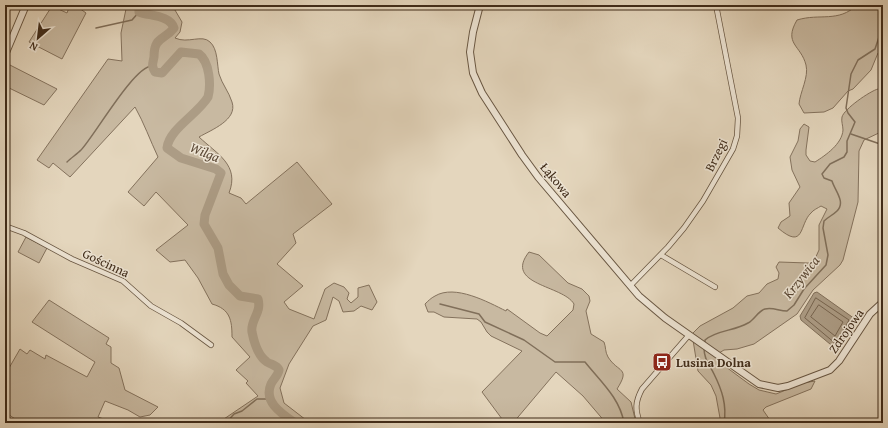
<svg xmlns="http://www.w3.org/2000/svg" width="888" height="428" font-family="'Gentium Book Plus',serif">
<style>
.green{fill:#c8b9a1;stroke:#84725d}
.water{fill:#ac9c85;stroke:#806f5a}
.lines{fill:none;stroke-linecap:round;stroke-linejoin:round}
.shore{stroke:#76644f;stroke-width:1}
.stream{stroke:#806f5a;stroke-width:1.5}
.river{stroke:#ac9c85;stroke-width:9}
.minor-casing{stroke:#685642;stroke-width:6}
.tertiary-casing{stroke:#685642;stroke-width:8}
.minor{stroke:#ede4d4;stroke-width:4.5}
.tertiary{stroke:#ede4d4;stroke-width:6}
.labels{text-anchor:middle;dominant-baseline:central;stroke-width:3;stroke-linejoin:round;paint-order:stroke}
.street-label{font-size:13px;fill:#3f2b19;stroke:#ede4d4}
.poi-label{font-size:13px;font-weight:bold;fill:#3f2b19;stroke:#ede4d4;text-anchor:start}
.water-label{font-size:14px;font-style:italic;fill:#5a4734;stroke:#ede4d4}
</style>
<rect width="100%" height="100%" fill="#e4d6bd"/>
<filter id="stains"><feTurbulence type="fractalNoise" baseFrequency=".005" numOctaves="4"/><feColorMatrix values="0 0 0 0 .2 0 0 0 0 .09 0 0 0 0 .02 0 0 0 .5 -.17"/></filter>
<radialGradient id="worn" r=".72"><stop offset=".6" stop-color="#630" stop-opacity="0"/><stop offset="1" stop-color="#630" stop-opacity=".3"/></radialGradient>
<g class="green">
<path d="M70,5H75L86,13L62,59L29,42L52,6L67,13Z"/>
<path d="M124,5H172L182,22L180,32L175,38C188,44 202,34 210,42C218,49 217,65 219,74C222,84 229,92 232,102C238,120 211,130 199,137C217,154 240,165 229,193L241,198L246,204L297,162L332,204L293,234L296,243L277,264L303,286L284,302L289,309L314,319L325,289L334,283L344,287L349,293L347,299L351,303L358,297V288L369,285L377,302L372,310L361,306L354,311L343,312L339,301L333,297L326,320L313,326L289,364L280,388L284,403L310,423H218L258,396L246,383L248,381L236,370L250,357L232,337C232,320 230,309 212,304L198,278L185,260L170,262L156,250L188,225L156,192L144,206L128,192L158,157C150,140 144,123 135,107L70,177L53,163L49,168L37,160L108,59L122,61L121,33L126,9Z"/>
<path d="M857,5H883V48L878,53L871,70L853,89L848,91L833,108L824,112L804,113L799,104C800,92 809,77 806,65C801,45 783,44 797,20C820,13 838,23 857,5Z"/>
<path d="M6,63L57,89L44,105L5,86Z"/>
<path d="M878,89L883,90V131L864,140L859,151L858,202L843,260L840,265L813,290L797,314L754,344L737,349L724,350L719,353V358L726,367L749,384L759,390L776,394L803,383L815,381L811,389L766,407L763,410L772,423H717L720,418L716,396L711,385L698,371L692,334L700,326L733,308L747,296L759,293L767,284L778,279L779,273L776,267L779,262L808,263L814,261L819,250V225L827,209L821,206C818,208 813,210 811,213C799,224 805,251 778,228L781,222L790,216L789,203L800,187L792,170L790,157L798,141L800,129L804,124L809,127L806,150V155L810,161L815,162C826,155 842,144 843,130C843,126 841,121 842,117C844,109 870,91 878,89Z"/>
<path d="M26,237L47,248L39,263L18,252Z"/>
<path d="M529,252L539,255L568,283L582,289L589,296L590,301L586,311L591,334L604,342C606,347 605,352 608,357C618,373 631,367 617,389L631,402L636,423H606L583,396L556,372L513,423H505L482,392L522,351L491,336L487,332L481,322L477,319L444,317L434,312H428L425,304C428,301 431,298 435,296C455,284 488,302 506,311L507,309L540,333L547,336L573,310L574,304C563,285 503,285 529,252Z"/>
<path d="M49,300L109,338L106,344L111,347V363L119,368L125,390L158,407L150,415L140,417L128,410L105,401L98,417L115,423H17L18,421L5,412V375L20,349L27,354L30,350L45,359L46,355L87,377L95,362L32,322Z"/>
</g>
<path class="water" d="M817,292L855,319L840,347L836,349L801,320L800,316L814,293Z"/>
<g class="lines">
<g class="shore">
<path d="M816,298L849,320L836,344L805,318Z"/>
<path d="M819,305L843,322L835,336L811,317Z"/>
</g>
<g class="stream">
<path d="M96,28L132,20L139,12"/>
<path d="M851,134L883,145"/>
<path d="M67,162C71,158 77,154 81,150C95,135 134,66 152,66"/>
<path d="M440,304L479,314L485,322L524,340L555,362H585C600,381 620,398 624,423"/>
<path d="M705,344V340C716,330 735,331 748,323C755,319 758,311 765,309C773,307 779,311 787,311L794,305L804,289L826,265L828,255L823,228L824,221C828,217 833,215 837,211C846,202 835,191 832,181L824,178L822,174L830,164L844,157L847,152V141L855,122L848,113L846,108L851,74L858,60L875,49L883,25"/>
<path d="M704,348C704,359 709,364 714,374C722,390 727,405 724,423"/>
<path d="M226,423L234,414L242,411L257,399H270"/>
</g>
<path class="river" d="M139,5V12C149,16 170,15 174,28C164,41 154,36 154,57C153,63 151,66 155,72L162,73L181,52L199,54C210,62 211,86 208,97C198,114 169,129 167,148L181,158L216,169L221,173L205,215L204,224L218,248L223,274L229,285L240,296L258,299C262,313 250,320 252,332C254,342 258,356 267,362C272,365 277,365 279,370C278,376 273,379 271,384C263,402 282,414 295,423"/>
<g class="minor-casing">
<g id="minor">
<path d="M5,226L24,233L72,259L123,281L151,306L181,323L211,345"/>
<path d="M661,255L715,287"/>
<path d="M630,286L668,247L684,228L703,201L733,149L737,136L738,118L716,5"/>
<path d="M640,423C635,410 635,402 642,389L689,335"/>
</g>
</g>
<g class="tertiary-casing">
<g id="tertiary">
<path d="M480,5L473,32L470,52L473,73L482,93L522,155L538,177L639,296L665,318L759,384L778,388L788,386L830,370L839,361L870,314L883,302"/>
<path d="M5,55L26,5"/>
</g>
</g>
<use href="#minor" class="minor"/>
<use href="#tertiary" class="tertiary"/>
</g>
<defs>
<g id="bus-square" transform="scale(1)"><rect x="-9" y="-9" width="18" height="18" rx="4" fill="#8f2418" stroke="#ede4d4"/><path d="M-5-6H5V4H4V6H2V4H-2V6H-4V4H-5ZM-3.5-4V0h7V-4ZM-3.5 1.2v1.5H-2V1.2ZM2 1.2v1.5H3.5V1.2Z" fill="#fff"/></g>
</defs>
<g fill-rule="evenodd">
<use href="#bus-square" x="662" y="362"/>
</g>
<g class="labels">
<g class="street-label">
<text transform="translate(716 155) rotate(-64)">Brzegi</text>
<text transform="translate(556 180) rotate(50)">Łąkowa</text>
<text transform="translate(106 263) rotate(25)">Gościnna</text>
<text transform="translate(846 331) rotate(-55)">Zdrojowa</text>
</g>
<g class="poi-label">
<text x="676" y="362">Lusina Dolna</text>
</g>
<g class="water-label">
<text transform="translate(205 152) rotate(22)">Wilga</text>
<text transform="translate(801 277) rotate(-52)">Krzywica</text>
</g>
</g>
<rect width="888" height="428" fill="none" stroke="#e4d6bd" stroke-width="20"/>
<rect x="6" y="6" width="876" height="416" fill="none" stroke="#3f2b19" stroke-width="2"/>
<rect x="10" y="10" width="868" height="408" fill="none" stroke="#3f2b19"/>
<g transform="translate(38 38) rotate(208)" stroke="#ede4d4" stroke-width="3" paint-order="stroke">
<path d="M0-3L7 15L0 10L-7 15Z" fill="#3f2b19"/>
<text y="-6" font-size="11" font-weight="bold" text-anchor="middle" fill="#3f2b19">N</text>
</g>
<rect width="100%" height="100%" filter="url(#stains)"/>
<rect width="100%" height="100%" fill="url(#worn)"/>
</svg>
